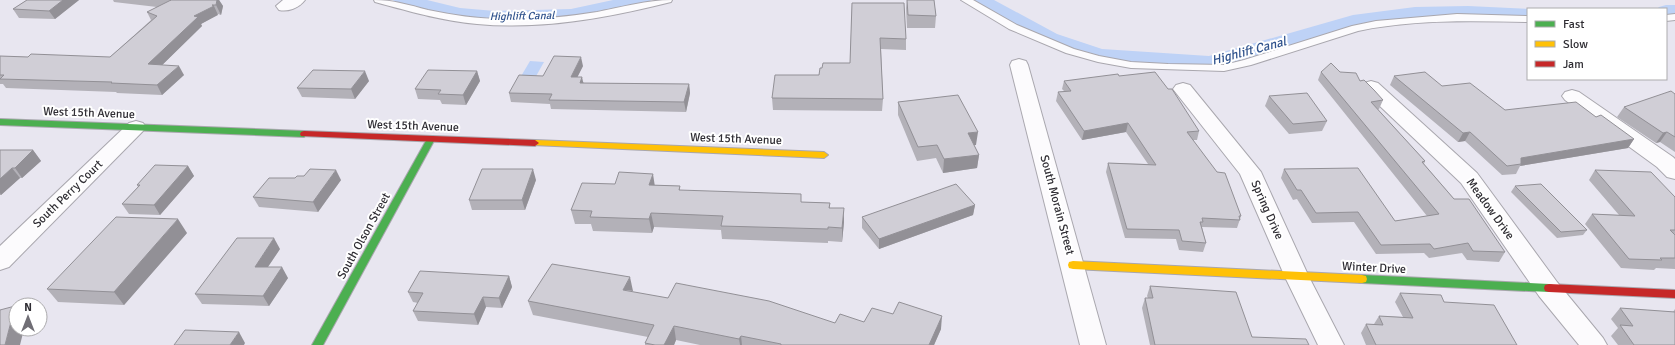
<svg xmlns="http://www.w3.org/2000/svg" width="1675" height="345" font-family="Signika,sans-serif">
<style>
.water{fill:#bed2f6}
.lines{fill:none;stroke-linecap:round;stroke-linejoin:round}
.canal{fill:#bed2f6;fill-rule:evenodd}
.lane-casing{stroke:#a9a7ae;stroke-width:2}
.street-casing{stroke:#a9a7ae;stroke-width:2}
.fast-casing{stroke:#a9a7ae;stroke-width:2}
.slow-casing{stroke:#a9a7ae;stroke-width:2}
.jam-casing{stroke:#a9a7ae;stroke-width:2}
.lane{fill:#fcfbfd;fill-rule:evenodd}
.street{fill:#fcfbfd;fill-rule:evenodd}
.fast{fill:#4caf50;fill-rule:evenodd}
.slow{fill:#ffc107;fill-rule:evenodd}
.jam{fill:#c62828;fill-rule:evenodd}
.wall{fill:#b3b1b8}
.shaded-wall{fill:#929096}
.building{fill:#d0ced6;stroke:#929096}
.labels{text-anchor:middle;dominant-baseline:central;stroke-width:4;stroke-linejoin:round;paint-order:stroke}
.far-water-label{font-size:11px;font-style:italic;fill:#30538d;stroke:#fff}
.street-label{font-size:12px;fill:#2f2d33;stroke:#fff}
.water-label{font-size:13px;font-style:italic;fill:#30538d;stroke:#fff}
</style>
<rect width="100%" height="100%" fill="#e8e6f0"/>
<path class="water" d="M530,61L544,62L535,78H520Z"/>
<g class="lines">
<g class="canal">
<path d="M393,0H427L460,8L495,11L571,9L613,0H651L648,4L571,21L495,23L460,20L396,4Z"/>
<path d="M969,0H994L1057,34L1102,49L1209,56L1353,15L1415,7L1468,6L1532,9H1528V20L1468,18L1415,19L1355,27L1210,69L1100,61L1092,60L1043,42L972,4Z"/>
<path d="M1666,5H1675V17H1666V9H1657L1659,7Z"/>
</g>
<g class="lane-casing">
<g id="lane">
<path d="M374,0C393,0 409,5 428,10C452,15 478,19 503,19C535,20 566,17 597,12C622,7 647,0 672,0L671,2C607,18 542,30 477,24C442,21 409,11 375,2Z"/>
<path d="M961,0H973L1017,25L1074,49L1099,56L1131,62L1168,64L1224,65L1244,60L1352,26L1376,21L1457,14L1528,16V22C1471,21 1414,19 1358,31L1251,65L1224,71L1131,68L1098,62L1066,53L1009,29Z"/>
<path d="M1675,14V20L1666,21V15Z"/>
</g>
</g>
<g class="street-casing">
<g id="street">
<path d="M283,0H305C299,8 288,12 279,10L276,6Z"/>
<path d="M1019,59L1026,61L1028,65L1106,345H1080L1010,65L1012,61Z"/>
<path d="M1371,81L1378,83L1477,173L1557,282L1603,338L1607,345H1579L1539,296L1461,183L1364,91L1361,87L1364,83Z"/>
<path d="M1183,83L1190,85L1261,172L1309,277L1344,345H1318L1285,277L1240,174L1173,89L1176,85Z"/>
<path d="M1572,90L1579,92L1673,157L1675,159V179L1667,177L1657,167L1565,100L1562,96L1565,92Z"/>
<path d="M136,121L143,123L146,127L143,131L9,267L0,270V246L129,123Z"/>
</g>
</g>
<g class="fast-casing">
<g id="fast">
<path d="M0,119L304,131L308,134L304,137L0,125Z"/>
<path d="M431,136L435,139L323,345H312L427,139Z"/>
<path d="M1362,275L1549,284L1553,285L1554,288L1553,291L1549,292L1362,283L1358,282L1357,279L1358,276Z"/>
</g>
</g>
<g class="slow-casing">
<g id="slow">
<path d="M535,140L824,152L828,155L824,158L532,145L531,143L532,141Z"/>
<path d="M1073,261L1362,275L1366,276L1367,279L1366,282L1362,283L1073,269L1069,268L1068,265L1069,262Z"/>
</g>
</g>
<g class="jam-casing">
<g id="jam">
<path d="M304,131L535,140L539,143L535,146L301,136L300,134L301,132Z"/>
<path d="M1549,284L1675,290V298L1549,292L1545,291L1544,288L1545,285Z"/>
</g>
</g>
<use href="#lane" class="lane"/>
<use href="#street" class="street"/>
<use href="#fast" class="fast"/>
<use href="#slow" class="slow"/>
<use href="#jam" class="jam"/>
</g>
<g class="wall">
<path d="M27,0H79L55,19L19,18L13,9Z"/>
<path d="M113,0H219L223,6L221,15L218,14L201,24L202,26L162,65L184,75L162,95L117,93L116,92L6,88L3,84H0V56L28,57H110L151,20L147,12L157,7L114,2Z"/>
<path d="M907,0H934L936,16L935,28H907L906,8Z"/>
<path d="M852,3L906,39V50L881,49L883,99L882,111L773,110L772,98L819,75L822,68L850,63Z"/>
<path d="M583,66L577,77L584,83L689,84L690,93L686,112L551,109L550,104L511,102L509,93L543,76Z"/>
<path d="M477,71L480,81L466,105L442,104L440,100L418,99L415,89Z"/>
<path d="M1321,72H1340L1360,81L1383,100L1379,109L1378,110L1425,161L1424,164L1454,199L1505,252L1499,262L1467,260L1462,253L1429,258L1424,253L1376,254L1354,222L1312,223L1297,199L1293,200L1281,178L1284,169L1395,221L1427,216L1318,80Z"/>
<path d="M1119,76L1199,131L1197,140H1193L1241,216L1237,228L1202,227L1206,243L1203,252L1179,250L1176,239L1125,238L1106,172L1108,163L1148,164L1126,132L1082,140L1056,101L1058,92L1064,91L1062,89L1064,81Z"/>
<path d="M1394,76L1442,86L1505,110L1596,117L1634,139L1628,148L1520,166L1516,174L1502,175L1465,141L1458,142L1390,85Z"/>
<path d="M369,81L355,99L302,97L297,88Z"/>
<path d="M1675,94V152L1660,142L1656,143L1617,117L1624,107Z"/>
<path d="M1269,96L1327,121L1322,131L1289,134L1265,106Z"/>
<path d="M898,102L976,145H974L979,155L977,168L943,173L936,158L917,161L898,115Z"/>
<path d="M0,150H33L41,161L22,178H20L1,195H0Z"/>
<path d="M188,166L194,176L160,215L129,214L122,204L138,187L137,185Z"/>
<path d="M1595,170L1675,197V269L1656,268L1654,270L1621,268L1585,224L1592,214L1619,215L1589,180Z"/>
<path d="M341,180L318,212L259,207L253,197Z"/>
<path d="M536,180L525,210H472L469,200Z"/>
<path d="M655,185L680,186V191L801,194V202L830,203V208L844,222L842,242L828,241V243L722,239L721,230L654,227L652,233L593,231L591,224H575L571,210Z"/>
<path d="M1515,186L1587,230L1583,235L1557,238L1511,192Z"/>
<path d="M975,205L973,215L879,249L862,228V217Z"/>
<path d="M187,233L124,305L58,302L47,289Z"/>
<path d="M280,249L268,267L288,278L269,306L202,304L195,294Z"/>
<path d="M509,276L512,287L502,308L486,307L478,325L418,321L413,311L418,303L413,302L408,292Z"/>
<path d="M1150,286L1252,337L1309,345H1150L1142,308L1145,298H1148L1147,296Z"/>
<path d="M1400,293L1444,302L1517,345H1366L1361,333L1366,324H1374L1379,316L1403,317L1395,302Z"/>
<path d="M668,298L835,323L864,322L941,329L934,345H700L676,340L674,345H645V343L648,337L533,315L528,301Z"/>
<path d="M1620,308L1673,312L1675,309V345H1618L1611,336L1618,328L1611,319Z"/>
</g>
<g class="shaded-wall">
<path d="M63,0H79L55,19L49,11Z"/>
<path d="M217,0H219L223,6L221,15L216,5Z"/>
<path d="M214,6L218,15L201,24L202,26L153,74L148,64L194,16Z"/>
<path d="M581,57L583,66L573,86L571,77Z"/>
<path d="M179,66L184,75L162,95L157,85Z"/>
<path d="M365,71L369,81L355,99L351,89Z"/>
<path d="M477,71L480,81L466,105L463,95Z"/>
<path d="M582,77L584,86L580,83Z"/>
<path d="M689,84L690,93L686,112L684,102Z"/>
<path d="M1128,123L1126,132L1082,140L1084,131Z"/>
<path d="M978,132L976,145L966,146L968,133Z"/>
<path d="M1470,132L1465,141L1458,142L1463,133Z"/>
<path d="M1667,132L1660,142L1656,143L1663,133Z"/>
<path d="M1634,139L1628,148L1520,166L1521,164V158Z"/>
<path d="M33,150L41,161L22,178L15,168Z"/>
<path d="M979,155L977,168L943,173L944,159Z"/>
<path d="M188,166L194,176L160,215L154,205Z"/>
<path d="M12,168L20,178L1,195L0,193V179Z"/>
<path d="M533,169L536,180L525,210L522,200Z"/>
<path d="M336,170L341,180L318,212L313,202Z"/>
<path d="M653,174L655,187L649,185Z"/>
<path d="M975,205L973,215L879,249V239Z"/>
<path d="M844,208V222L842,242V228Z"/>
<path d="M651,213L654,227L652,233L649,219Z"/>
<path d="M178,219L187,233L124,305L114,292Z"/>
<path d="M274,238L280,249L261,277L255,267Z"/>
<path d="M282,267L288,278L269,306L263,296Z"/>
<path d="M509,276L512,287L502,308L499,298Z"/>
<path d="M630,277L633,291L623,290Z"/>
<path d="M483,297L486,307L478,325L474,314Z"/>
<path d="M15,306L16,307V329H24L20,345H5Z"/>
<path d="M942,316L941,329L934,345H929Z"/>
<path d="M674,326L676,340L674,345H664Z"/>
<path d="M239,332L245,343L244,345H230Z"/>
<path d="M741,336L742,345H740L739,339Z"/>
</g>
<g class="building">
<path d="M27,0H63L49,11L13,9Z"/>
<path d="M170,0H217L216,5H212L214,6L194,16L198,17L148,64L179,66L157,85L111,83L112,82L0,79L4,75H0V56L28,57L31,54L110,57L157,16L147,12L171,0Z"/>
<path d="M907,0H934L936,16L908,15Z"/>
<path d="M852,3H904L906,39L880,38L883,99L772,98L775,75H819L820,68H822L823,63H850Z"/>
<path d="M554,56L581,57L571,77H582L580,83L689,84L684,102L549,100L552,94L509,93L519,75L543,76Z"/>
<path d="M1331,63L1340,72L1356,73L1360,81L1364,80L1374,90L1383,100L1371,102L1425,161L1422,162L1454,199H1469L1505,252L1473,251L1468,243L1434,249L1430,244L1381,245L1358,212L1316,213L1301,190H1297L1284,169L1358,168L1395,221L1439,214L1321,72Z"/>
<path d="M313,70L365,71L351,89L297,88Z"/>
<path d="M428,70L477,71L463,95L438,94L441,90L415,89Z"/>
<path d="M1155,72L1168,89H1172L1199,131L1187,132L1217,172L1225,173L1241,216H1239L1240,220L1202,218L1203,222H1200L1206,243L1182,241L1179,230L1127,229L1108,163L1156,165L1128,123L1084,131L1058,92L1071,91L1064,81L1118,74L1119,76Z"/>
<path d="M1425,72L1442,86L1470,83L1505,110L1576,102L1596,117L1601,115L1634,139L1521,158V164L1507,166L1470,132L1463,133L1394,76Z"/>
<path d="M1671,91L1675,94V137L1667,132L1663,133L1624,107Z"/>
<path d="M1307,93L1327,121L1293,124L1269,96Z"/>
<path d="M958,95L978,132L968,133L979,155L944,159L937,145L918,147L898,102Z"/>
<path d="M0,150H33L15,168H12L0,179Z"/>
<path d="M155,165L188,166L154,205L122,204L140,185H137Z"/>
<path d="M310,169L336,170L313,202L253,197L269,178H295L297,176H304Z"/>
<path d="M482,169H533L522,200H469Z"/>
<path d="M1595,170L1651,172L1675,197V230H1670L1675,235V258H1660L1662,260L1629,259L1592,214L1635,216Z"/>
<path d="M619,172L653,174L649,185L680,186L679,190L801,194V202L830,203L829,208H844L842,228L828,227V229L721,226L723,216L651,213L649,219L590,217L592,211L571,210L582,183L615,184Z"/>
<path d="M956,184L975,205L879,239L862,217Z"/>
<path d="M1541,184L1587,230L1561,232L1515,186Z"/>
<path d="M116,217L178,219L114,292L47,289Z"/>
<path d="M237,238H274L255,267H282L263,296L195,294Z"/>
<path d="M552,264L630,277L623,290L668,298L676,283L769,301L835,323L840,314L864,322L872,308L893,314L899,302L942,316L929,345H781V344L741,336L739,339L674,326L664,345H655L645,343L654,325L528,301Z"/>
<path d="M420,271L509,276L499,298L483,297L474,314L413,311L423,293L408,292Z"/>
<path d="M1150,286L1236,292L1252,337L1306,339L1309,345H1155L1145,298H1153Z"/>
<path d="M1400,293L1441,295L1444,302L1494,305L1517,345H1376L1366,324L1383,325L1379,316L1413,318Z"/>
<path d="M15,306L5,345H0V310Z"/>
<path d="M1620,308L1675,312V345H1634L1620,325L1633,326Z"/>
<path d="M185,330L239,332L230,345H174Z"/>
</g>
<g class="labels">
<g class="far-water-label">
<text transform="translate(522 16) rotate(-1)">Highlift Canal</text>
</g>
<g class="street-label">
<text transform="translate(89 113) rotate(2)">West 15th Avenue</text>
<text transform="translate(413 126) rotate(2)">West 15th Avenue</text>
<text transform="translate(736 139) rotate(2)">West 15th Avenue</text>
<text transform="translate(68 194) rotate(-44)">South Perry Court</text>
<text transform="translate(1057 205) rotate(75)">South Morain Street</text>
<text transform="translate(1490 209) rotate(54)">Meadow Drive</text>
<text transform="translate(1267 210) rotate(66)">Spring Drive</text>
<text transform="translate(364 236) rotate(-61)">South Olson Street</text>
<text transform="translate(1374 268) rotate(3)">Winter Drive</text>
</g>
<g class="water-label">
<text transform="translate(1249 51) rotate(-15)">Highlift Canal</text>
</g>
</g>
<rect x="1527" y="8" width="140" height="72" fill="#ffffff" stroke="#acabad"/>
<rect x="1535" y="21" width="20" height="6" fill="#4caf50" stroke="#acabad"/>
<text x="1563" y="28" font-size="12" fill="#2f2d33">Fast</text>
<rect x="1535" y="41" width="20" height="6" fill="#ffc107" stroke="#acabad"/>
<text x="1563" y="48" font-size="12" fill="#2f2d33">Slow</text>
<rect x="1535" y="61" width="20" height="6" fill="#c62828" stroke="#acabad"/>
<text x="1563" y="68" font-size="12" fill="#2f2d33">Jam</text>
<g transform="translate(28 317)"><circle r="19" fill="#ffffff" stroke="#acabad"/>
<path d="M0-3L7 15L0 10L-7 15Z" fill="#706e75"/>
<text y="-6" font-size="11" font-weight="bold" text-anchor="middle" fill="#2f2d33">N</text>
</g>
</svg>
